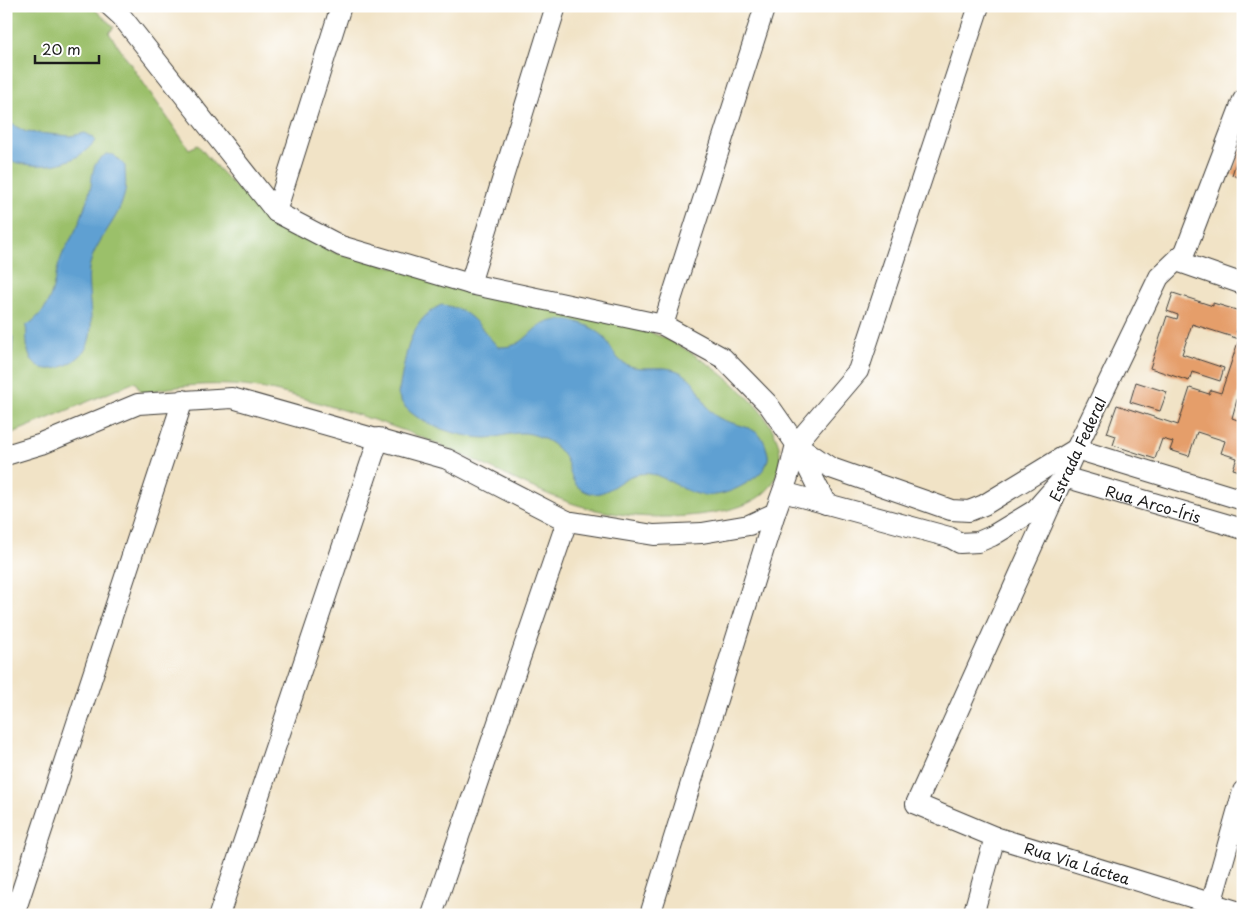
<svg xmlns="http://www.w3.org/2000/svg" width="1249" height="921" font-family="'Playpen Sans',sans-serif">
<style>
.green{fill:#9bc06b;stroke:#5c6e44}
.water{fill:#5ea0d2;stroke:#3d5e77}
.building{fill:#e59e6b}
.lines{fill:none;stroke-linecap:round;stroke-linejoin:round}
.street-casing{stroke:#3c3a36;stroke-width:22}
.street{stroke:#fff;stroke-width:20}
.labels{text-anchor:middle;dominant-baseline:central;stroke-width:4;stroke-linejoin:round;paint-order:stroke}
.street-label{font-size:15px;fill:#1c1c1c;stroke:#fff}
</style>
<rect width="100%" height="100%" fill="#fff"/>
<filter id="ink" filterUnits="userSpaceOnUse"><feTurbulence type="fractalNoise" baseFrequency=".02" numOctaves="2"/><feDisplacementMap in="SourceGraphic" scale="10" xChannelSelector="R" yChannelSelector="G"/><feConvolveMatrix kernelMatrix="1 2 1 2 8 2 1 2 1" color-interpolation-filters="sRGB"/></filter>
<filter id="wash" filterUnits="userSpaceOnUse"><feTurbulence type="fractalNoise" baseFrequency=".0096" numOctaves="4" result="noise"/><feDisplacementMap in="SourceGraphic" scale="20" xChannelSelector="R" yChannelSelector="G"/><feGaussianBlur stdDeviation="1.12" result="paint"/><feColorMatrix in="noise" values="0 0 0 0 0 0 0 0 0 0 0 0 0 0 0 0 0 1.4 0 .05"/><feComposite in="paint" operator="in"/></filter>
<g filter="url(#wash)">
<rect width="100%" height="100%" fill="#f1e3c6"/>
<path class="green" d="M6,6H91L114,27L109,33L189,149L198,145C236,193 279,228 336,253C406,270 477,288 547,306C586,315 628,321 664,338C702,355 783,412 780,459C778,492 752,505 723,511C673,521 617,519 568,502C516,483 469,455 418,436C377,420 334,407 291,395C241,381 192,382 142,393L135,382L8,435L9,444L6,445Z"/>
<g class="water">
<path d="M6,121L26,132L71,136L85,133L93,137L95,141C73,169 37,169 6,160Z"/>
<path d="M107,154L114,155L125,166C125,175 127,187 124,196C118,222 94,241 89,268C86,291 96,324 88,344C81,364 41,382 30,357C26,349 27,335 26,326C58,305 50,283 63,253C70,240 79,226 83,212C86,203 89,194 91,186C93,171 92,162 107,154Z"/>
<path d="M441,305C471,308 479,327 498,347C528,348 527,328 549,322C568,316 595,325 606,340C611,347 615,357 622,362C642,376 666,358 689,378C699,386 702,401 710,411C726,429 759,420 766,447C767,451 769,455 768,459C766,471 755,478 745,484C687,518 673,464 634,475C615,481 603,503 581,489C571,483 571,472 567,462C561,447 546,438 531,434C516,430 500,438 485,438C459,437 405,422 398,394C406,360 406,322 441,305Z"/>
<path d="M6,331L13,337L12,352L6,368Z"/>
</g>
<g id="blocks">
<g class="building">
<path d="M1242,143H1243V179L1232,175Z"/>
<path d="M1173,293L1213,306V303L1243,312L1236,332L1240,334L1239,339L1192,324L1182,354L1224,368L1220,381L1192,372L1189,381L1150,368L1167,316L1177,319L1178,315L1167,311Z"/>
<path d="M1239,339L1243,341V389H1240L1232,418L1243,422V472L1233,469L1237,458L1221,453L1225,441L1197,432L1189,456L1170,450L1173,442L1162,439L1155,459L1113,445L1116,436L1107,433L1117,405L1178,425L1190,388L1209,394L1211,390L1221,393Z"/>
<path d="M1136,382L1167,392L1160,411L1130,402Z"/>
</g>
</g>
</g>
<g filter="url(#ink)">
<use href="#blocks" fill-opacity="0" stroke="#3c3a36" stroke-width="1"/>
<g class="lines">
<g class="street-casing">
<g id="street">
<path id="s1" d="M1243,100L1185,252L1159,277L1076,449L916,804L995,837L1243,913"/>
<path d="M276,212L341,6"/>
<path d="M1177,261L1243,284"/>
<path d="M470,284L556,6"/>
<path d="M663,325L765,6"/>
<path d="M796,444L831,468L951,510L969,511L984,505L1076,449L1243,500"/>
<path d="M796,444L858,371L979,6"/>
<path d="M798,448L826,504"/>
<path d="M6,455L42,444L138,404L232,398L447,459L567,521L654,535L702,533L749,525L775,513L788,477L796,444L768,404L723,358L663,325L470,284L341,246L276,212L122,17L110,6"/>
<path id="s2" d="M783,492L949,537L960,543L978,542L992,536L1035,510L1064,477L1243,529"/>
<path d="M14,915L183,400"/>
<path d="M219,915L379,438"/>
<path d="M432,915L567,521"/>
<path d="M650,915L775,513"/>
<path d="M973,915L995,837"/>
<path d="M1208,915L1243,791"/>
</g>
</g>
<use href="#street" class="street"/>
</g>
</g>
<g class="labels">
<g class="street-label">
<text transform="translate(1077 449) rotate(-65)">Estrada Federal</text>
<text stroke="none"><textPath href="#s2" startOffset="405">Rua Arco-Íris</textPath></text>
<text stroke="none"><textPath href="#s1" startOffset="951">Rua Via Láctea</textPath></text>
</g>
</g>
<rect width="1249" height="921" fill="none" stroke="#fff" stroke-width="25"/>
<path d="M35 55v8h64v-8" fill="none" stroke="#1c1c1c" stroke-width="2.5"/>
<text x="42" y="55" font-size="15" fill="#1c1c1c" stroke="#ffffff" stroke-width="4" paint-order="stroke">20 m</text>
</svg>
